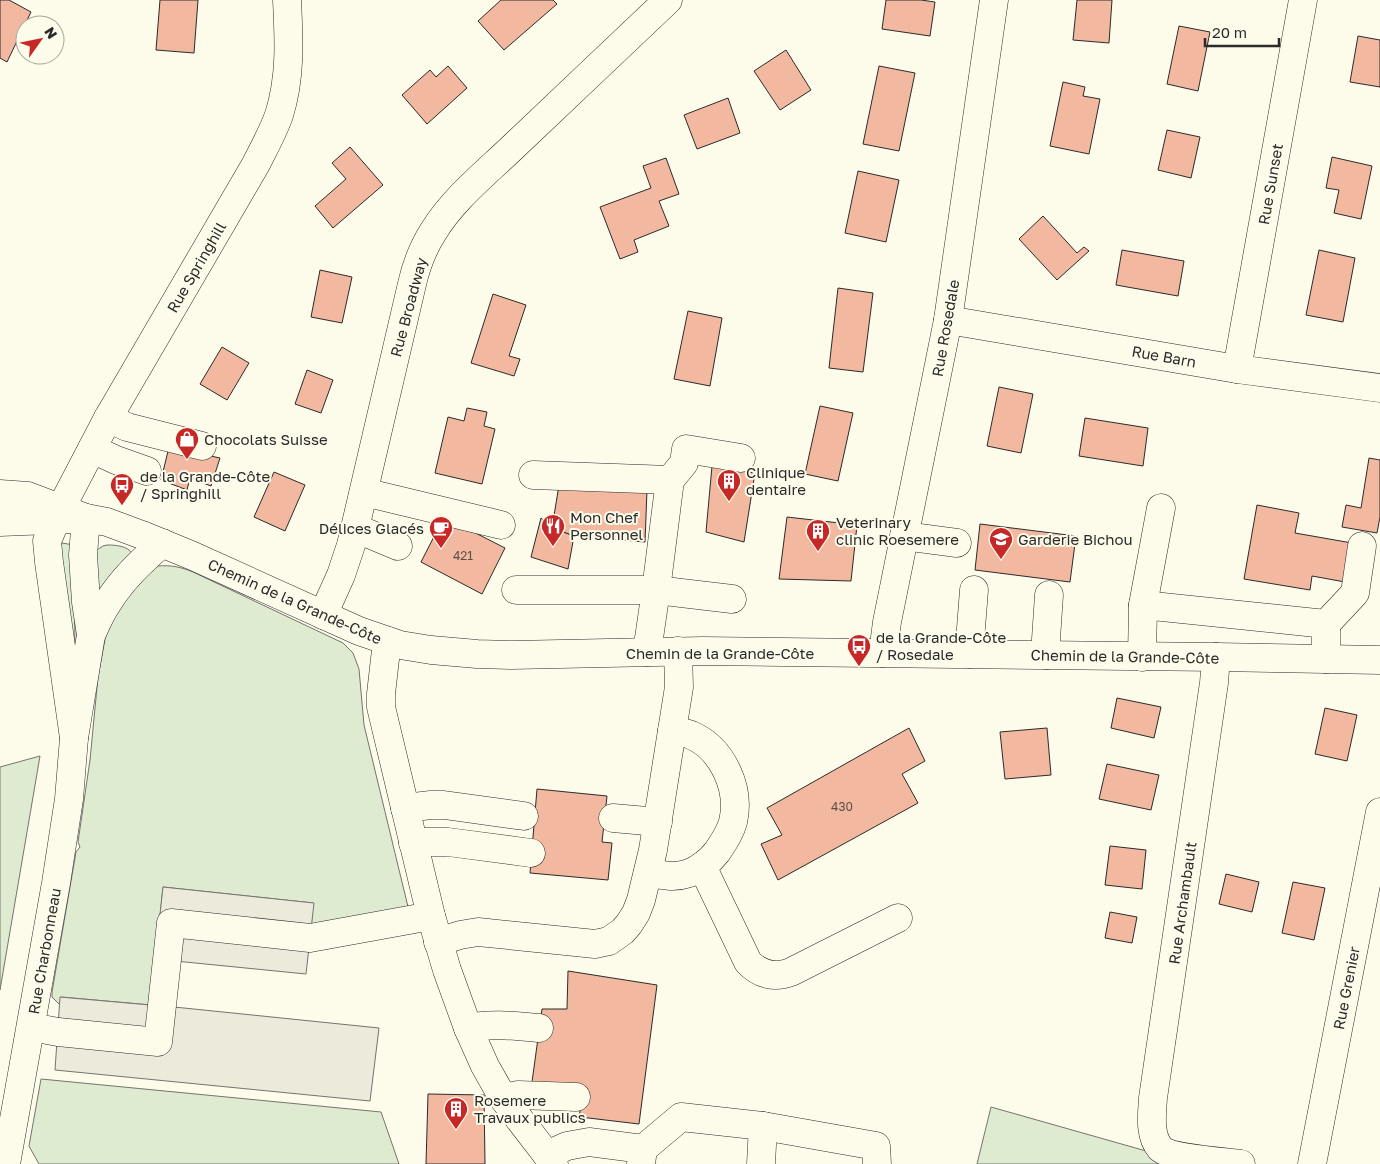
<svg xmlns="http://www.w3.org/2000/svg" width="1380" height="1164" font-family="'Golos Text',sans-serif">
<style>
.green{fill:#deebd1;stroke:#74746e}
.parking{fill:#eceadb;stroke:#74746e}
.building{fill:#f2b8a0;stroke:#2b2b2b}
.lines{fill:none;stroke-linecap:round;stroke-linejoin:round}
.minor-casing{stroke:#2b2b2b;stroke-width:29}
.major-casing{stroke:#2b2b2b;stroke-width:29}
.minor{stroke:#fdfbea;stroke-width:28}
.major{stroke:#fdfbea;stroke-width:28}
.labels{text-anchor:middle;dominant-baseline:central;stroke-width:4;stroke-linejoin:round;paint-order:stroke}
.number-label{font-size:12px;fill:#5d4e48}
.street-label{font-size:15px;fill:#2b2b2b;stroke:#fdfbea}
.poi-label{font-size:15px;fill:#2b2b2b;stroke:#fdfbea;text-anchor:start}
</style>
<rect width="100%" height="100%" fill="#fdfbea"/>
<g class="green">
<path d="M62,543L74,545L75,649H73L60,553Z"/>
<path d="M107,545C116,545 127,546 132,553L114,578L94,596V552L103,546Z"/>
<path d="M158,566C171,565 181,567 193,572L343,643L353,653L359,669L364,725L409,911L311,928L313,903L163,887L151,1005L61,997L60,1005L52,997V992L76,852L80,847L78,842L90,760L98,677L109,618L150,569Z"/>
<path d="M40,756L0,990V767Z"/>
<path d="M41,1079L381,1112L399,1164H39L29,1146Z"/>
<path d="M991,1107L1192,1164H977Z"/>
</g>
<g class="parking">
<path d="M163,887L314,903L306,974L155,959Z"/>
<path d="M60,997L184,1008L379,1028L370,1101L55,1070Z"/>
</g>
<g class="building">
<path d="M0,0H9L31,12L7,62L0,58Z"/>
<path d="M160,0H198L194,53L156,50Z"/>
<path d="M501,0H553L557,4L504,50L478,21Z"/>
<path d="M886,0H921L935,2L930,36L882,29Z"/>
<path d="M1077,0H1112L1109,43L1073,40Z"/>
<path d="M1179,26L1210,32L1198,91L1167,84Z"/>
<path d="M1358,36L1380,40V87L1350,82Z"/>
<path d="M786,50L811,90L780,110L754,71Z"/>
<path d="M448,66L467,88L427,124L402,95L430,70L436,77Z"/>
<path d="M879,66L915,73L899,151L863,144Z"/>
<path d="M1063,82L1085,87L1083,96L1100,99L1089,154L1050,146Z"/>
<path d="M728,98L740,133L697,149L684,115Z"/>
<path d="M1167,130L1200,137L1191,178L1158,170Z"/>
<path d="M350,147L383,185L333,228L315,206L346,179L332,163Z"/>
<path d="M1332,157L1372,166L1361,219L1334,213L1339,190L1326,188Z"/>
<path d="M666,158L679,194L659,201L669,226L634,240L638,252L620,259L600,207L651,188L643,166Z"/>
<path d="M858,171L899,180L886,242L845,233Z"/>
<path d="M1043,216L1077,253L1084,247L1089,251L1057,280L1019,239Z"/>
<path d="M1122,250L1184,261L1178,296L1116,285Z"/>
<path d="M1319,250L1355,258L1343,322L1306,315Z"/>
<path d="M320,270L352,277L342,323L311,317Z"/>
<path d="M838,288L873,293L863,372L829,368Z"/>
<path d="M493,294L526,305L509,356L520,359L514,376L471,363Z"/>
<path d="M688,311L722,318L710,386L674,379Z"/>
<path d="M222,347L249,363L227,400L200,384Z"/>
<path d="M307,370L333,380L321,413L295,404Z"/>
<path d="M999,387L1033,394L1021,453L987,446Z"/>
<path d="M820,406L853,413L838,481L805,474Z"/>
<path d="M467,408L487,412L484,426L495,429L482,484L435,473L448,417L464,421Z"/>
<path d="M1085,418L1148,428L1143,466L1079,456Z"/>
<path d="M169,447L220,458L211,486L190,478L187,490L161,480Z"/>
<path d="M1369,458L1380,460V517L1377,533L1342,527L1346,505L1361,508Z"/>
<path d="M712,466L755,473L744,542L706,532Z"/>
<path d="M274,472L305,485L285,531L254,517Z"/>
<path d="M559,485L647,490L645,542L574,536L552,528Z"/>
<path d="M1257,505L1299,513L1295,533L1352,543L1345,582L1312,576L1310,590L1244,579Z"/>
<path d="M444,517L505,548L482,594L421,562Z"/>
<path d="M787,517L857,525L851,581L779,579Z"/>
<path d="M541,518L552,528L574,536L568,569L531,557Z"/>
<path d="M980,524L1076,536L1070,582L975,570Z"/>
<path d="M1117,698L1161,707L1154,738L1111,728Z"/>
<path d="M1325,708L1357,715L1347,761L1315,754Z"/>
<path d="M909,728L925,761L902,774L918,803L778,880L761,844L782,835L767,808Z"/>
<path d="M1047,728L1051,775L1005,779L1000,732Z"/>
<path d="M1107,764L1159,775L1151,810L1099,799Z"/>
<path d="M537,789L607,796L602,842L612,843L608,880L530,873Z"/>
<path d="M1110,846L1146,850L1142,889L1105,885Z"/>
<path d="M1226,874L1259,882L1252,912L1219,904Z"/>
<path d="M1293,882L1325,888L1314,940L1282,933Z"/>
<path d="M1110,912L1137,917L1132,943L1105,938Z"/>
<path d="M568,971L657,985L639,1124L580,1117L579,1088L532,1082L542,1009H567Z"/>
<path d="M428,1094L484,1095L485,1164H426Z"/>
</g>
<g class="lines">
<g class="minor-casing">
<g id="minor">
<path d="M948,320L1237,369L1380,388"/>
<path d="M1237,369L1303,0"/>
<path d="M108,418L127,427L202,446"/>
<path d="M92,449L116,460L147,471"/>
<path d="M533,475L670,480"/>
<path d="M364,492L501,525"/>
<path d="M355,528L398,546"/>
<path d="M904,536L957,543"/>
<path d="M516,590H656L647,652"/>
<path d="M732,599L656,590L670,480L684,463L686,449L741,458"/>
<path d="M1143,605L1161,508"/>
<path d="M323,615L341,575L351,545L412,284C416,266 423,248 433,232C453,199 486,173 514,146C565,97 617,49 668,0"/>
<path d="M1326,624L1355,593L1362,546"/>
<path d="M91,635C96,625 100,614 107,604C121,580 142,561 162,543"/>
<path d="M387,641L381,694V707L431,916L447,970L468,1028L485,1066L503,1098L554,1164"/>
<path d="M883,653L887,622L948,320L994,0"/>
<path d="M970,654L971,628L974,590"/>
<path d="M1047,655L1046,639L1049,595"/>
<path d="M1142,657L1143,605L1326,624V659"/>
<path d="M1216,657L1214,683L1153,1098C1152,1114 1149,1135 1160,1148C1169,1158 1226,1162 1241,1164"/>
<path d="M74,738L49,562L47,541L61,508L108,418L256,164C264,148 273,132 279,115C291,77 289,39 287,0"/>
<path d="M405,808L431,805H444L524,816"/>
<path d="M613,818L658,822"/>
<path d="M413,843L423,842H448L531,853"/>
<path d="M702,866L748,962C760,975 775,978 791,972L898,918"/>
<path d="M648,873C661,875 674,878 686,874C698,871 710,861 717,852C724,842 730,833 733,822C741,788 722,748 691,735C685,732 678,732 672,731"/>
<path d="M438,942L460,935L478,932L595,944L609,941L623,931L629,924L636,913L641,900L653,850L679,687L678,651"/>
<path d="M31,1027L58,1032L158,1042L171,923L310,938L431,916"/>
<path d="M468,1028C492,1023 516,1026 539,1028"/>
<path d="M503,1098L518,1095L576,1097"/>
<path d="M643,1149L681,1117L763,1126L876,1146L877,1164"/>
<path d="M547,1155L567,1146L589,1142L643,1149L641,1164"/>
<path d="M6,1164L56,883L69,799L74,738L91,635L86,602L83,555L86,518"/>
<path d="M761,1164L763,1126"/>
<path d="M1312,1164L1380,812"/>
</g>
</g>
<g class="major-casing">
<g id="major">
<path d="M0,494L28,496L86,518L107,522L142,535L193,556L359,631L400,645L431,650L477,654L512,655L703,651L1216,657L1380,660"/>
<path d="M0,522L74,519"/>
</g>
</g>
<use href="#minor" class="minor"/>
<use href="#major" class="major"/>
</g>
<defs>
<g id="shop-pin" transform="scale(1.25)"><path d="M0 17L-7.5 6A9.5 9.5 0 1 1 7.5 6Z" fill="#c62828" stroke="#fdfbea"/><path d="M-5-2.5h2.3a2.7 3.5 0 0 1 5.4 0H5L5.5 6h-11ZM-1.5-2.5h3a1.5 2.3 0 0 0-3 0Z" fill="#fff"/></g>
<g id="building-pin" transform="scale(1.25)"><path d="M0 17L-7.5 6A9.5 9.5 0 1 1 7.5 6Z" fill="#c62828" stroke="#fdfbea"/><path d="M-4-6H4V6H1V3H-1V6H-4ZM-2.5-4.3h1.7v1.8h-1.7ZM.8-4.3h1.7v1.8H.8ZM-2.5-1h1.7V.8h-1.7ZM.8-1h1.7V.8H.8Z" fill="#fff"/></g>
<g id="bus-pin" transform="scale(1.25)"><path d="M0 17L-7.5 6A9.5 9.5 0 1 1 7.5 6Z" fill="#c62828" stroke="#fdfbea"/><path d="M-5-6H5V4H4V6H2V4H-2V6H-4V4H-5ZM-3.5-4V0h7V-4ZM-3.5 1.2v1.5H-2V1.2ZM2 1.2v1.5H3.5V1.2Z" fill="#fff"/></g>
<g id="restaurant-pin" transform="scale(1.25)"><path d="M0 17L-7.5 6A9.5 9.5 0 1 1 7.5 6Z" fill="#c62828" stroke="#fdfbea"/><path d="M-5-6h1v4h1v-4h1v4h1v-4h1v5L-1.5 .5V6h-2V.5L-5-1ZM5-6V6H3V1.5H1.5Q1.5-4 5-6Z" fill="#fff"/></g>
<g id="cafe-pin" transform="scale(1.25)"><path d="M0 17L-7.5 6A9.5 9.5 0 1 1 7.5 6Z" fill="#c62828" stroke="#fdfbea"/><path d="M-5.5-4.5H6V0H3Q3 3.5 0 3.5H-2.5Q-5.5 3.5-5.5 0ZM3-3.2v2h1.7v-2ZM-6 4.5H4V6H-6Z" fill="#fff"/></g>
<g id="school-pin" transform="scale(1.25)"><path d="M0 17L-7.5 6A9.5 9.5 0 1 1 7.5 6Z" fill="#c62828" stroke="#fdfbea"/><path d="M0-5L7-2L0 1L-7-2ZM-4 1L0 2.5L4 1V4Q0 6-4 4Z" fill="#fff"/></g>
</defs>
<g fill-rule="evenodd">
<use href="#shop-pin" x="187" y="439"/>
<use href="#building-pin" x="729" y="481"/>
<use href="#bus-pin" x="122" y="485"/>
<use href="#restaurant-pin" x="553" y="526"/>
<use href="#cafe-pin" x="441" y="528"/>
<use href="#building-pin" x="818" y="531"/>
<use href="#school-pin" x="1001" y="539"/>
<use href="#bus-pin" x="859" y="646"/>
<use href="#building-pin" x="456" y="1109"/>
</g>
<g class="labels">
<g class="number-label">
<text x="463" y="555">421</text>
<text x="842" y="806">430</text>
</g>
<g class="street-label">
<text transform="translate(1270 184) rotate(-80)">Rue Sunset</text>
<text transform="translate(196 267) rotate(-60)">Rue Springhill</text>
<text transform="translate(408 307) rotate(-75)">Rue Broadway</text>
<text transform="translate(945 328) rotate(-80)">Rue Rosedale</text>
<text transform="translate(1164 356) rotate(10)">Rue Barn</text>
<text transform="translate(295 601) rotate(24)">Chemin de la Grande-Côte</text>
<text x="720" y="653">Chemin de la Grande-Côte</text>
<text transform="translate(1125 656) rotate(1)">Chemin de la Grande-Côte</text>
<text transform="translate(1182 903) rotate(-82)">Rue Archambault</text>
<text transform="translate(44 951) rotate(-80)">Rue Charbonneau</text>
<text transform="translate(1346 988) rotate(-79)">Rue Grenier</text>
</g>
<g class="poi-label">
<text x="204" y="439">Chocolats Suisse</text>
<text x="746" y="472">Clinique<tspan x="746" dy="17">dentaire</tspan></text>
<text x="140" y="476">de la Grande-Côte<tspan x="140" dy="17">/ Springhill</tspan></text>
<text x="570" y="517">Mon Chef<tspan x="570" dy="17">Personnel</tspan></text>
<text x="836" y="522">Veterinary<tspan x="836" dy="17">clinic Roesemere</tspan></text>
<text x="424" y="528" text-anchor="end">Délices Glacés</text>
<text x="1018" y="539">Garderie Bichou</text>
<text x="876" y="637">de la Grande-Côte<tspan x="876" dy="17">/ Rosedale</tspan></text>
<text x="474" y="1100">Rosemere<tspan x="474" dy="17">Travaux publics</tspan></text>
</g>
</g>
<g transform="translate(40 40) rotate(57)"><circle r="24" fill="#fdfbea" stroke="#a9a89e"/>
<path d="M0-4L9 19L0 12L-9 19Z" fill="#c62828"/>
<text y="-8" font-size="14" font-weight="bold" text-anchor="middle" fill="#2b2b2b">N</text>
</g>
<path d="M1205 38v8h74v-8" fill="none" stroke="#2b2b2b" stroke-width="2.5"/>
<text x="1212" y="38" font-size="15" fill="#2b2b2b" stroke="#fdfbea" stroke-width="4" paint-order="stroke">20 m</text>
</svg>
